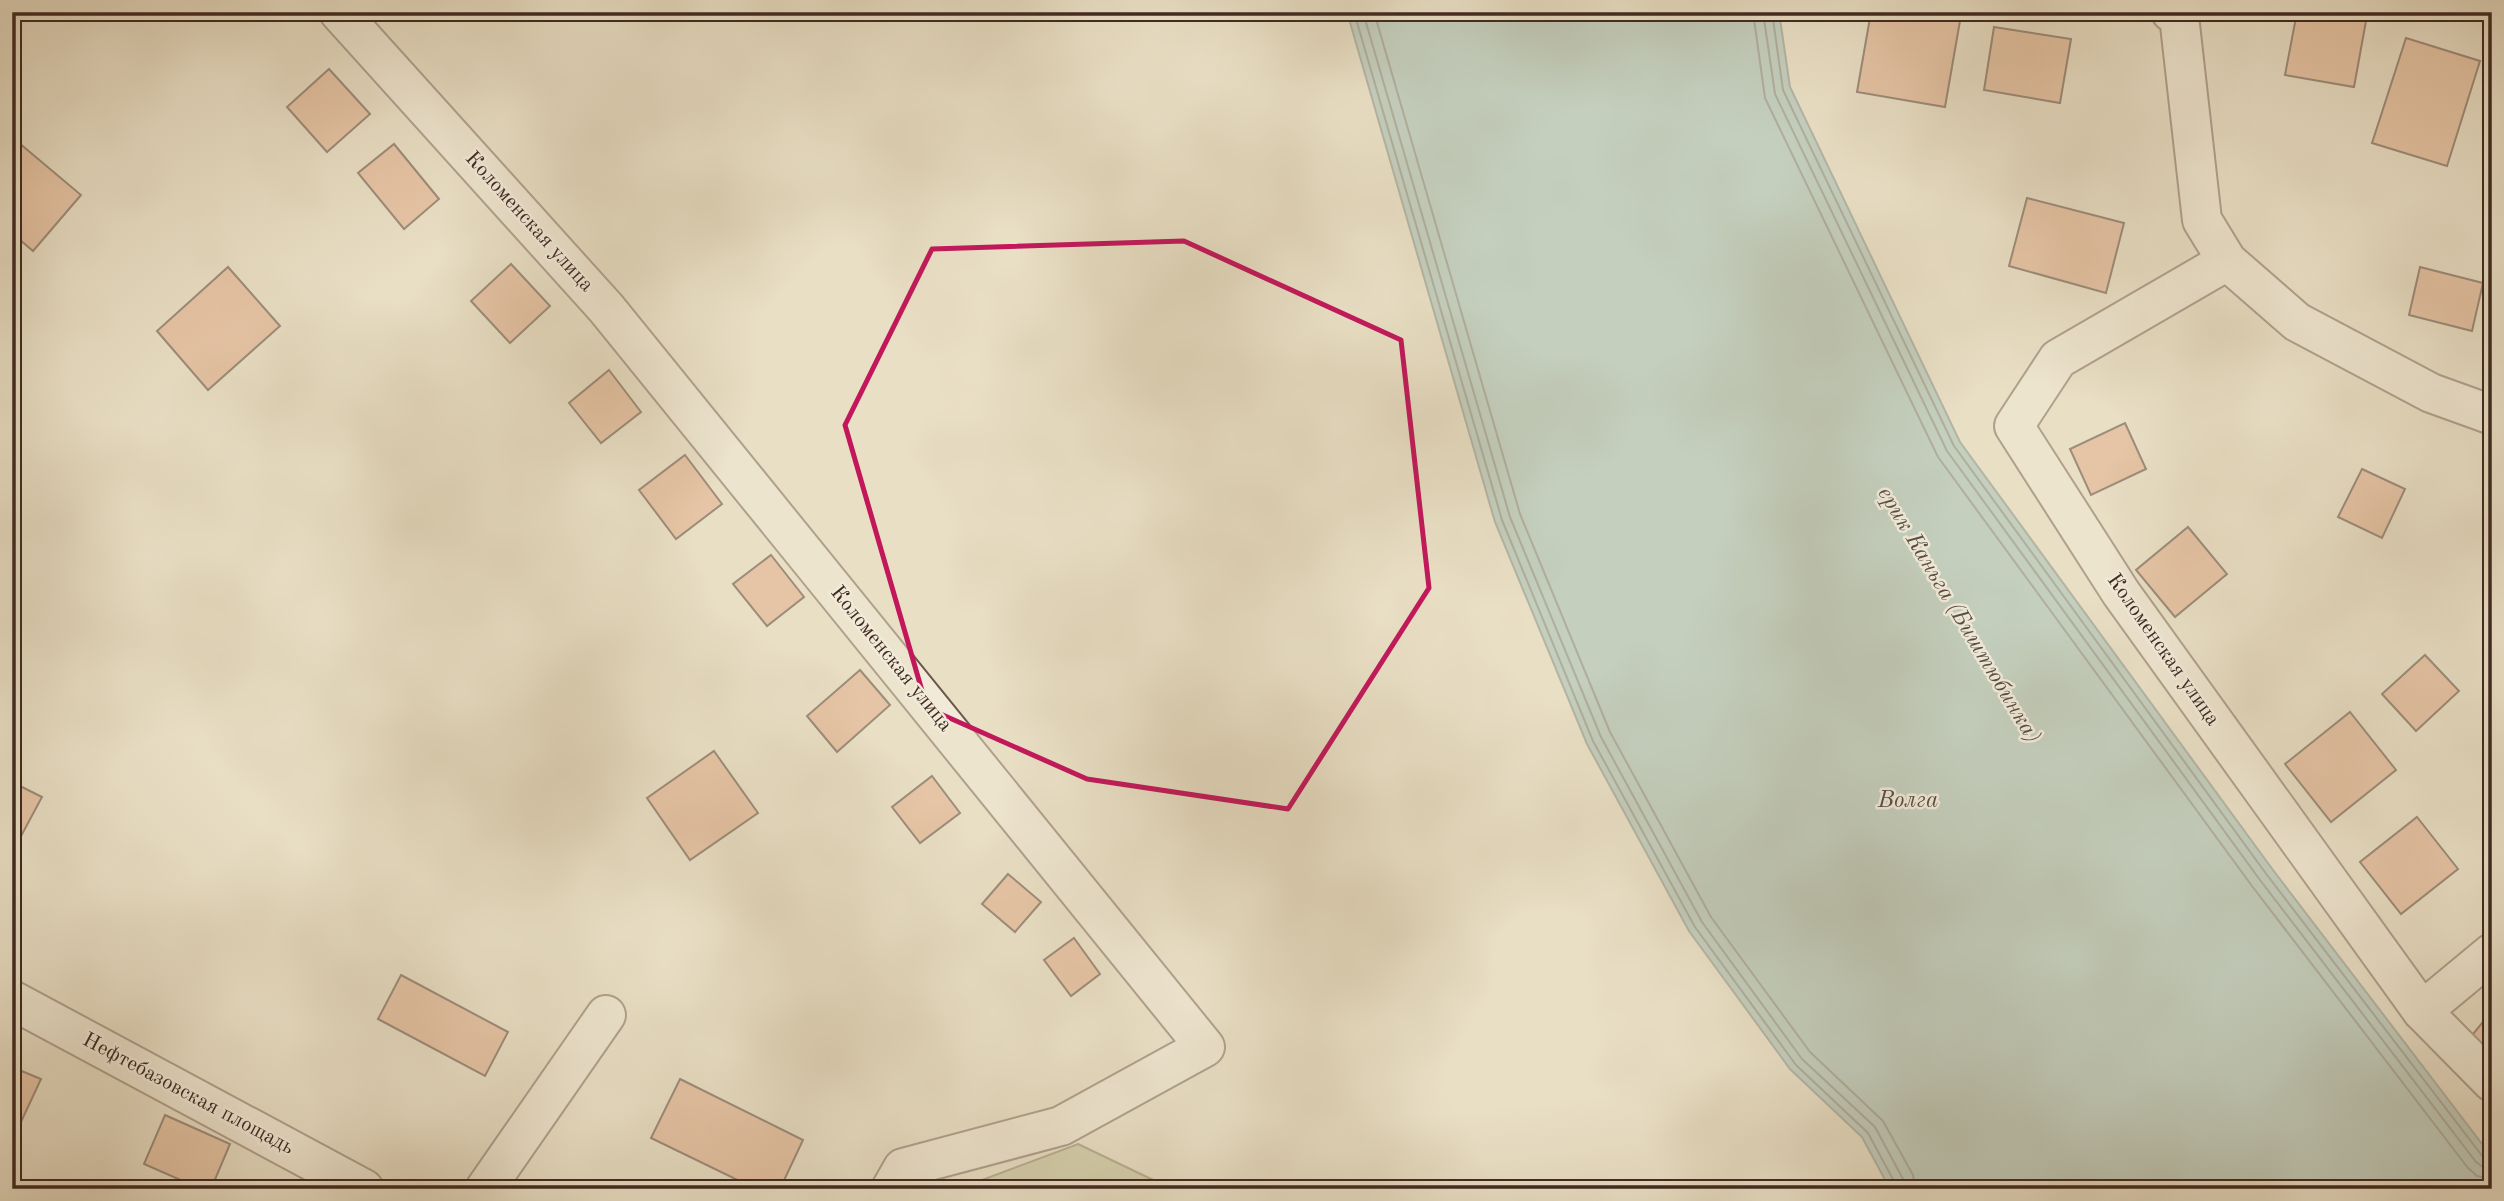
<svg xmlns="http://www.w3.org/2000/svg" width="2504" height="1201" font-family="'Old Standard TT',serif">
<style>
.green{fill:#bcc090;stroke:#7e7558;stroke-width:2}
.water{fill:#97bcb7;stroke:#74827b;stroke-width:2}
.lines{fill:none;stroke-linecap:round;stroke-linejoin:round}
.shore{stroke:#6c736c;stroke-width:2}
.building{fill:#e2a681;stroke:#402a21;stroke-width:2}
.minor-casing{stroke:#6a574a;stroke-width:42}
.minor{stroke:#f1ead9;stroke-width:38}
.marked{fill:none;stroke:#c2185b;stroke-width:5;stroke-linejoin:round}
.labels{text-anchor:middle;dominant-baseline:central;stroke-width:5;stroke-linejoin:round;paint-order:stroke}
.street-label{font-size:21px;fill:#402a21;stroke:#f1ead9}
.water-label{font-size:23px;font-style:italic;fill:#564e46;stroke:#f1ead9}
</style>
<rect width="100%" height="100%" fill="#e9dfc5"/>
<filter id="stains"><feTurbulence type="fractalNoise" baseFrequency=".00286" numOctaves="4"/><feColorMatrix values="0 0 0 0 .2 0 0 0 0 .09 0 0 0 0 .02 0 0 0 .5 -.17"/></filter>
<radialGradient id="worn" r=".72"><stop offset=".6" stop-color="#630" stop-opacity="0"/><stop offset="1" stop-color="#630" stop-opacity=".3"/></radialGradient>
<path class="green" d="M1078,1144L1172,1189H958Z"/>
<path class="water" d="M1347,12H1779L1790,87L1960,442L2273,870L2492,1157V1189H1890L1862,1137L1790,1069L1689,931L1587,744L1495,522Z"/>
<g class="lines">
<g class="shore">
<path d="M1354,12L1502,520L1593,741L1695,927L1796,1065L1868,1133L1895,1183L1896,1189"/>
<path d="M1363,12L1510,517L1601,737L1702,922L1802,1059L1875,1127L1903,1179L1905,1189"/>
<path d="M1374,12L1520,514L1610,732L1711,917L1810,1052L1883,1121L1913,1175L1915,1189"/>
<path d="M1753,12L1765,98L1938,457L2252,886L2468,1168L2477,1176L2492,1179"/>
<path d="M1763,12L1775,94L1947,451L2260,880L2476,1162L2484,1168L2492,1169"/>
<path d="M1772,12L1783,90L1954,446L2267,875L2483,1157L2492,1160"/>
</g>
</g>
<g class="building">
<path d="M1871,12H1944L1961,15L1945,107L1857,92Z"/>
<path d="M2297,12H2320L2366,21L2354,87L2285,75Z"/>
<path d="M1994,27L2071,39L2060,103L1984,90Z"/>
<path d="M2406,38L2480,61L2447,166L2372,143Z"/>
<path d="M329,69L370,114L327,152L287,107Z"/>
<path d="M12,137L81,195L33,251L12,233Z"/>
<path d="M394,144L439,199L404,229L358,173Z"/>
<path d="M2027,198L2124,223L2106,293L2009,266Z"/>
<path d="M511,264L550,306L510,343L471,301Z"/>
<path d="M228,267L280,326L208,390L157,331Z"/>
<path d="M2420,267L2483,283L2472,331L2409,315Z"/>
<path d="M609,370L641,412L601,443L569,403Z"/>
<path d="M2125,423L2146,469L2091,495L2070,449Z"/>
<path d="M685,455L722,504L676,539L639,490Z"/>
<path d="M2362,469L2405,489L2382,538L2338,517Z"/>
<path d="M2188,527L2227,574L2175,617L2136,570Z"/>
<path d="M771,555L804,597L767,626L733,584Z"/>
<path d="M2425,655L2459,691L2416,731L2382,694Z"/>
<path d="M860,670L890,705L837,752L807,716Z"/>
<path d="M2350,712L2396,770L2331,822L2285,764Z"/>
<path d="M714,751L758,813L690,860L647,798Z"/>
<path d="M932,776L960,813L920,843L892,807Z"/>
<path d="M12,782L42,797L12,853Z"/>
<path d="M2417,817L2458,869L2401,914L2360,862Z"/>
<path d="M1008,874L1041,902L1015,932L982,904Z"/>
<path d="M1074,938L1100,974L1071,996L1044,960Z"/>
<path d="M401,975L508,1032L485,1076L378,1019Z"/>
<path d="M2492,1011V1059L2468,1040Z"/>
<path d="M12,1067L41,1079L21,1122L12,1118Z"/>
<path d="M680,1079L803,1140L780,1189H756L651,1138Z"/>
<path d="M165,1115L230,1144L211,1189H201L144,1164Z"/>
</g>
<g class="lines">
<g class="minor-casing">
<g id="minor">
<path d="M339,12L606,308L1205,1047L1061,1126L903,1168L891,1189"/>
<path d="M2171,12L2179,16L2202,220L2227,261L2297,322L2431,393L2492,415"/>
<path d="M2227,261L2058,359L2014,426L2121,593L2422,1011L2492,1082"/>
<path d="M12,1000L364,1189"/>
<path d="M2422,1011L2492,953"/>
<path d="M485,1189L606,1015"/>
</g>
</g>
<use href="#minor" class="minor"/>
</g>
<path d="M0 0H2504V1201H0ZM1184,241L1401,340L1429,588L1288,809L1087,779L927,708L845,425L932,249Z" fill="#e9dfc5" fill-opacity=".55" fill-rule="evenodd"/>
<path class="marked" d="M1184,241L1401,340L1429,588L1288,809L1087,779L927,708L845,425L932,249Z"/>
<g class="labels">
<g class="street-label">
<text transform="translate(529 222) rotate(48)">Коломенская улица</text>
<text transform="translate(2163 650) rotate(55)">Коломенская улица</text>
<text transform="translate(891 659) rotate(51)">Коломенская улица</text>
<text transform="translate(188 1094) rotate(28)">Нефтебазовская площадь</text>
</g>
<g class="water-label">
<text transform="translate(1959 615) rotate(59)">ерик Каньга (Биштюбинка)</text>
<text x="1908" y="800">Волга</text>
</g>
</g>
<rect width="2504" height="1201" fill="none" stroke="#e9dfc5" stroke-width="42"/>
<rect x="14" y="14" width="2476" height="1173" fill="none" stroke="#402a21" stroke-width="3.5"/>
<rect x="21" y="21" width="2462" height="1159" fill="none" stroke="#402a21" stroke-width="2"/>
<rect width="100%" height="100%" filter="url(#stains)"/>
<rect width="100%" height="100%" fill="url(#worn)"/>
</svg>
